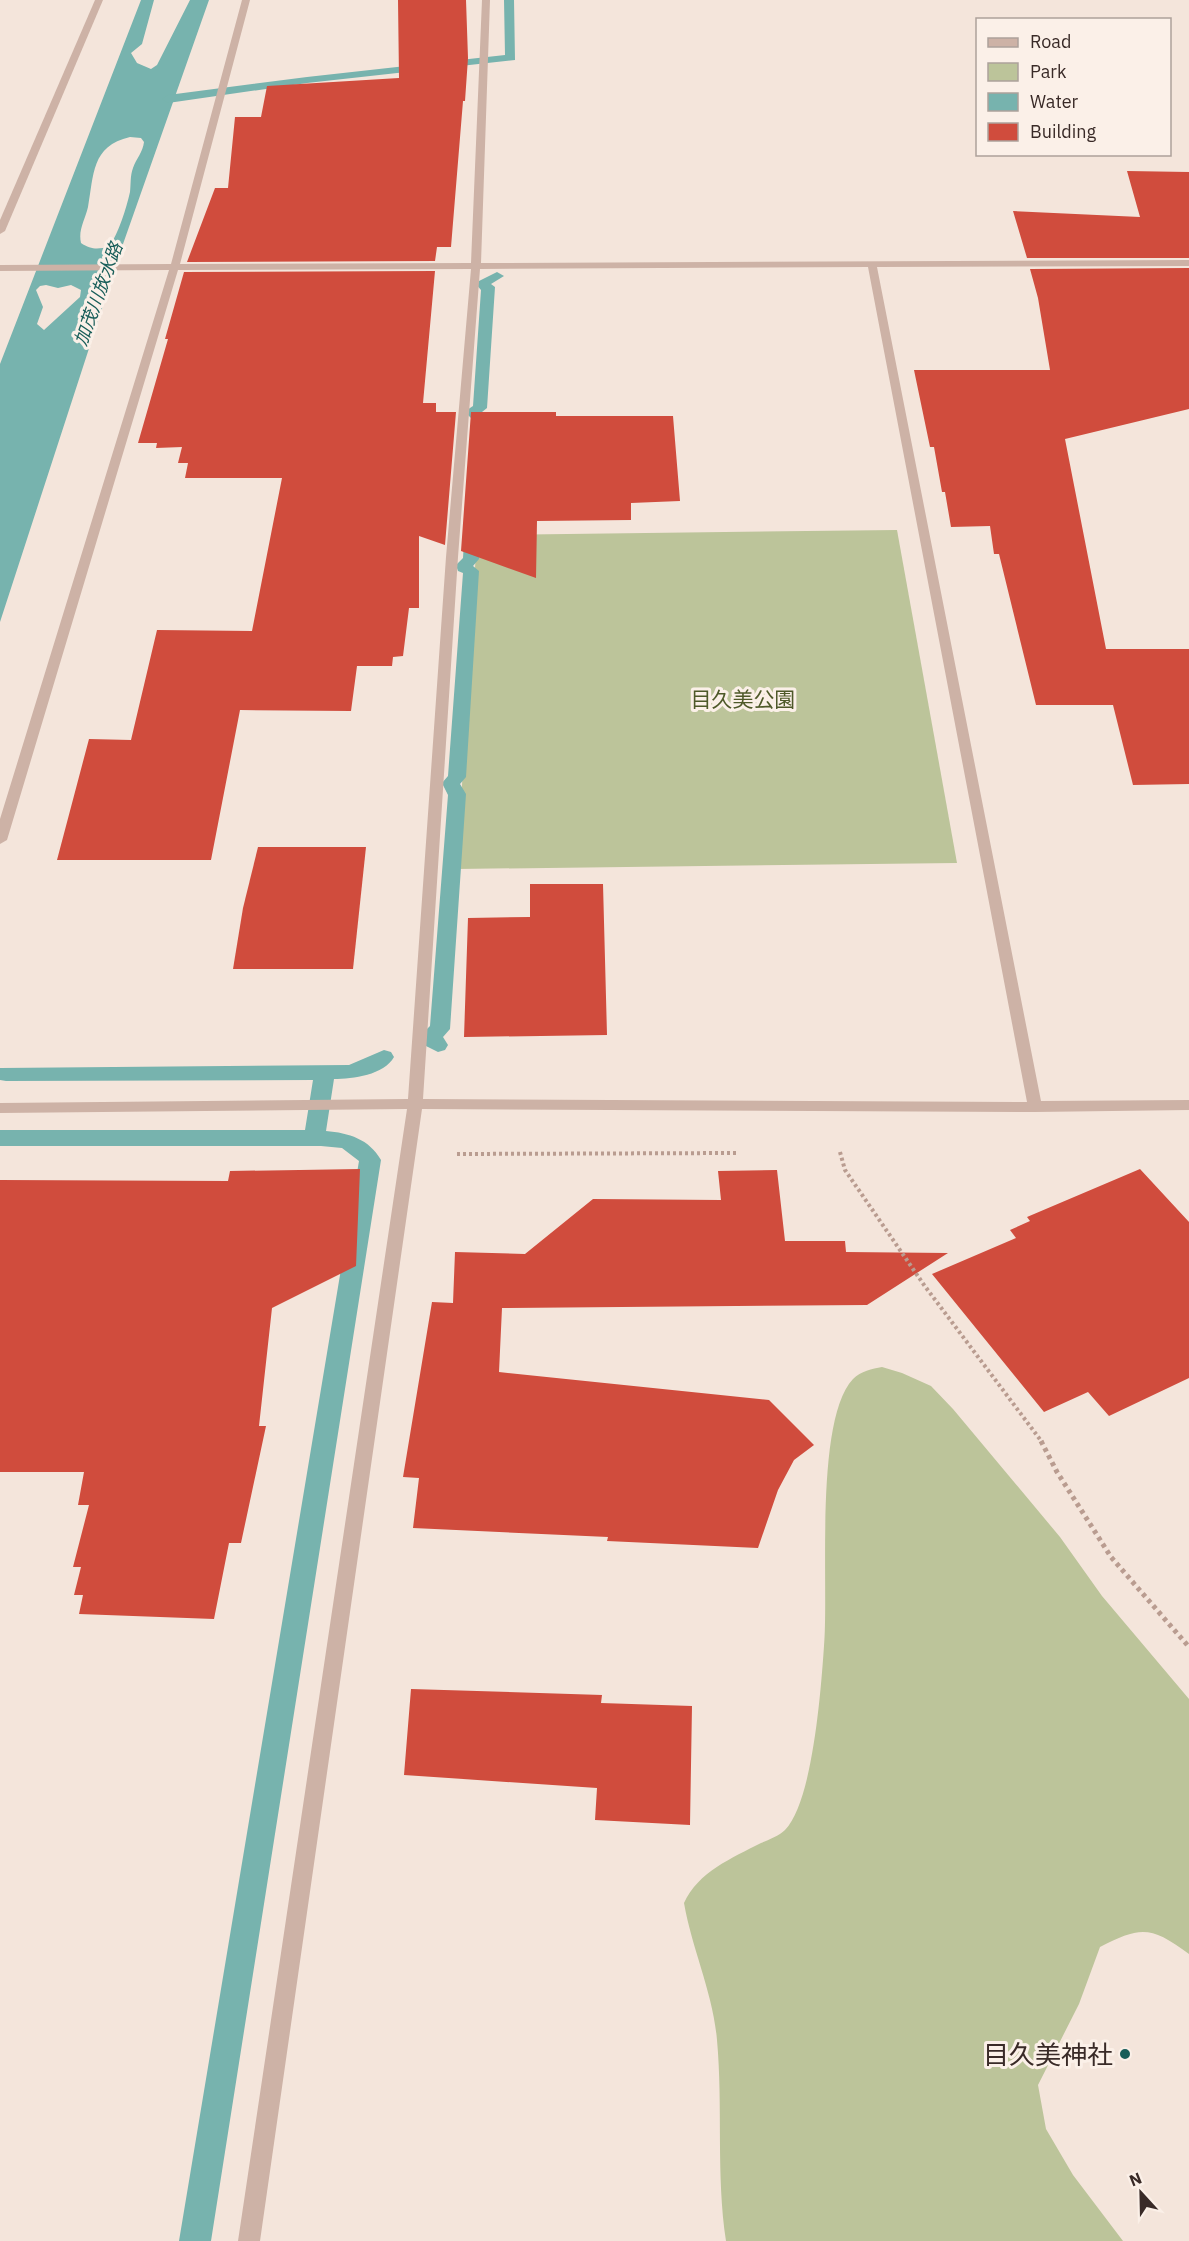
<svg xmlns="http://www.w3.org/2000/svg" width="1189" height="2241" font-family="'IBM Plex Sans','Noto Sans JP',sans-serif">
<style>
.green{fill:#bcc49a}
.water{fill:#77b3ae;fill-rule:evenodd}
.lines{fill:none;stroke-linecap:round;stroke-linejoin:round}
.stream{fill:#77b3ae;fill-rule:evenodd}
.building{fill:#d04c3d}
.path-far1{stroke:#b99c90;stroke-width:4;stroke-dasharray:3 3;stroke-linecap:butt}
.path{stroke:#b99c90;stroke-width:5;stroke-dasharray:4 4;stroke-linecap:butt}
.minor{fill:#cdb2a6;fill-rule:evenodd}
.poi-dot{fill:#195e59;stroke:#fbf0e8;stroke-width:2}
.labels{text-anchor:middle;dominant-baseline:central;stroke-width:6;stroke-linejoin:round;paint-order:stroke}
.far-water-label{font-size:18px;font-style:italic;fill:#195e59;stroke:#fbf0e8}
.park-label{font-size:21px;fill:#4e5929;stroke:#fbf0e8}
.near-poi-label{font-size:26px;fill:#392a27;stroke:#fbf0e8;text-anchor:end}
</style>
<rect width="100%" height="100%" fill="#f4e5db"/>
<g class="green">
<path d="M897,530L957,863L457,869L477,535Z"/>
<path d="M882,1367L902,1373L931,1386L953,1409L1060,1537L1102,1596L1189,1699V1954C1151,1926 1141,1926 1100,1947L1079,2004L1038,2085L1046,2129L1073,2175L1123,2241H726C716,2174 723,2107 717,2040C713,1993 692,1949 684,1903C698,1872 732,1858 761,1843C768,1840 779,1836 785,1830C813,1801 821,1689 824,1646C829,1587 814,1421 853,1379C861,1371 872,1369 882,1367Z"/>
</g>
<path class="water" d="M141,0H154L142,44L131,53L137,63L151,69L157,65L190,0H209L123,244L0,622V364ZM130,137L141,138L144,142C143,152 136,159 133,168C130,176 131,184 130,192C126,209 119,232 109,247C98,249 91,250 81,243C78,230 85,220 88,207C94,175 91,146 130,137ZM46,285L58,288L71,285L81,290L80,297L44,330L37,324L43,307L36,290L40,286Z"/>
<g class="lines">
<g class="stream">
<path d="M504,0H514L515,60L307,83L168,103L162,99L168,95L307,77L505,55Z"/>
<path d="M497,272L504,276L491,284L495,287L487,408L482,412L487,417L485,437L478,441L471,437L472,419L468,415L467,410L473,406L481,290L475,283Z"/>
<path d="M473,520L481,525L479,559L473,566L479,571L466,777L460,784L466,794L450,1029L443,1037L448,1045L445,1050L438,1052L426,1046L422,1034L430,1026L448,795L442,783L448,776L463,573L458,571L456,565L463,558L465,525Z"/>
<path d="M384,1050L391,1052L394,1057C384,1075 353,1079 334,1079L326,1131C349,1133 369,1139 381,1160L211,2241H179L359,1161L342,1148L321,1146H0V1130H305L313,1080L6,1081L0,1080V1068L349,1065Z"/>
</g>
</g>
<g class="building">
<path d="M398,0H466L468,58L465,101H463L451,247H437L435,261L187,262L215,188H228L235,117H261L267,86L399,78Z"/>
<path d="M1127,171L1189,172V258H1027L1013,211L1140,217Z"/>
<path d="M1189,268V409L1065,439L1106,649H1189V784L1133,785L1113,705H1036L999,554H994L990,526L951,527L945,492H942L934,447H930L914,370H1050L1038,298L1030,269Z"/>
<path d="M435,271L423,403H436V412H456L445,545L419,536V608H409L403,656L393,657L392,666H357L351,711L240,710L211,860H57L89,739L131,740L157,630L252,631L282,478H185L188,463H178L182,447L156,448L157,443H138L168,339H165L184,272Z"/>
<path d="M471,412H556V416H673L680,501L631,503V520L537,521L536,578L461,551Z"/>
<path d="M258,847H366L353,969H233L243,908Z"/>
<path d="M530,884H603L607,1035L464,1037L468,918L530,917Z"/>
<path d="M360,1169L356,1266L272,1308L259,1426H266L241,1543H229L214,1619L79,1614L83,1595H74L81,1567H73L89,1505H78L84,1472H0V1180L228,1181L230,1171Z"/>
<path d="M1140,1169L1189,1222V1378L1109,1416L1088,1392L1044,1412L932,1274L1016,1238L1010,1230L1030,1221L1027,1217Z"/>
<path d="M777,1170L785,1241H845L846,1252L948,1253L867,1305L502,1308L499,1372L769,1400L814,1445L794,1460L778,1490L758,1548L607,1541L608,1537L413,1528L419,1478L403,1477L432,1302L453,1303L455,1252L525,1254L593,1199L721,1200L718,1171Z"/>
<path d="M411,1689L602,1695L601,1703L692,1706L690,1825L595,1820L597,1788L404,1775Z"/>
</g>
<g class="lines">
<g class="path-far1">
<path d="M840,1152L845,1170L924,1285L1042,1442"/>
<path d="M457,1154L738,1153"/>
</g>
<path class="path" d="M1041,1441L1057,1472L1111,1557L1189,1647"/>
<g class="minor">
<path d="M95,0H103L5,231L0,234V220Z"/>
<path d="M242,0H250L180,264L471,263L482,0H490L481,263L1189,260V266L877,267L1041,1101L1189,1100V1110L1035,1112L422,1109L260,2241H238L407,1109L0,1113V1103L408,1099L446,557L471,269L178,270L7,840L0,844V819L169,270L0,271V265L171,264ZM868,267L1027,1102L423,1099L458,557L480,269Z"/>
</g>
</g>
<circle class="poi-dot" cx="1125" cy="2054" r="6"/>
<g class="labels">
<g class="far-water-label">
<text transform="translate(98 294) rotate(-70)">加茂川放水路</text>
</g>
<g class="park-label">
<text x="743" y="699">目久美公園</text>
</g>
<g class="near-poi-label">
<text x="1113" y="2054">目久美神社</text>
</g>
</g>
<rect x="976" y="18" width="195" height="138" fill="#fbf0e8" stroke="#ada19b" stroke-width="1.5"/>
<rect x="988" y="38" width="30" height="9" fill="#cdb2a6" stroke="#ada19b" stroke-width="1.5"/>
<text x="1030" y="48" font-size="18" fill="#392a27">Road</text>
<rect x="988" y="63" width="30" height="18" fill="#bcc49a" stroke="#ada19b" stroke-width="1.5"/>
<text x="1030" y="78" font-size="18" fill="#392a27">Park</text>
<rect x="988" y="93" width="30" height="18" fill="#77b3ae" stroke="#ada19b" stroke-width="1.5"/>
<text x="1030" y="108" font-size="18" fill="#392a27">Water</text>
<rect x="988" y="123" width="30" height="18" fill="#d04c3d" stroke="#ada19b" stroke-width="1.5"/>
<text x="1030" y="138" font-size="18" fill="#392a27">Building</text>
<g transform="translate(1141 2193) rotate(338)" stroke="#fbf0e8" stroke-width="4.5" paint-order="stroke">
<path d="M0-4.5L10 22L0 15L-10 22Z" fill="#392a27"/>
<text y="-9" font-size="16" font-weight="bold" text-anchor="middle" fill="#392a27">N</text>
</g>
</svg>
